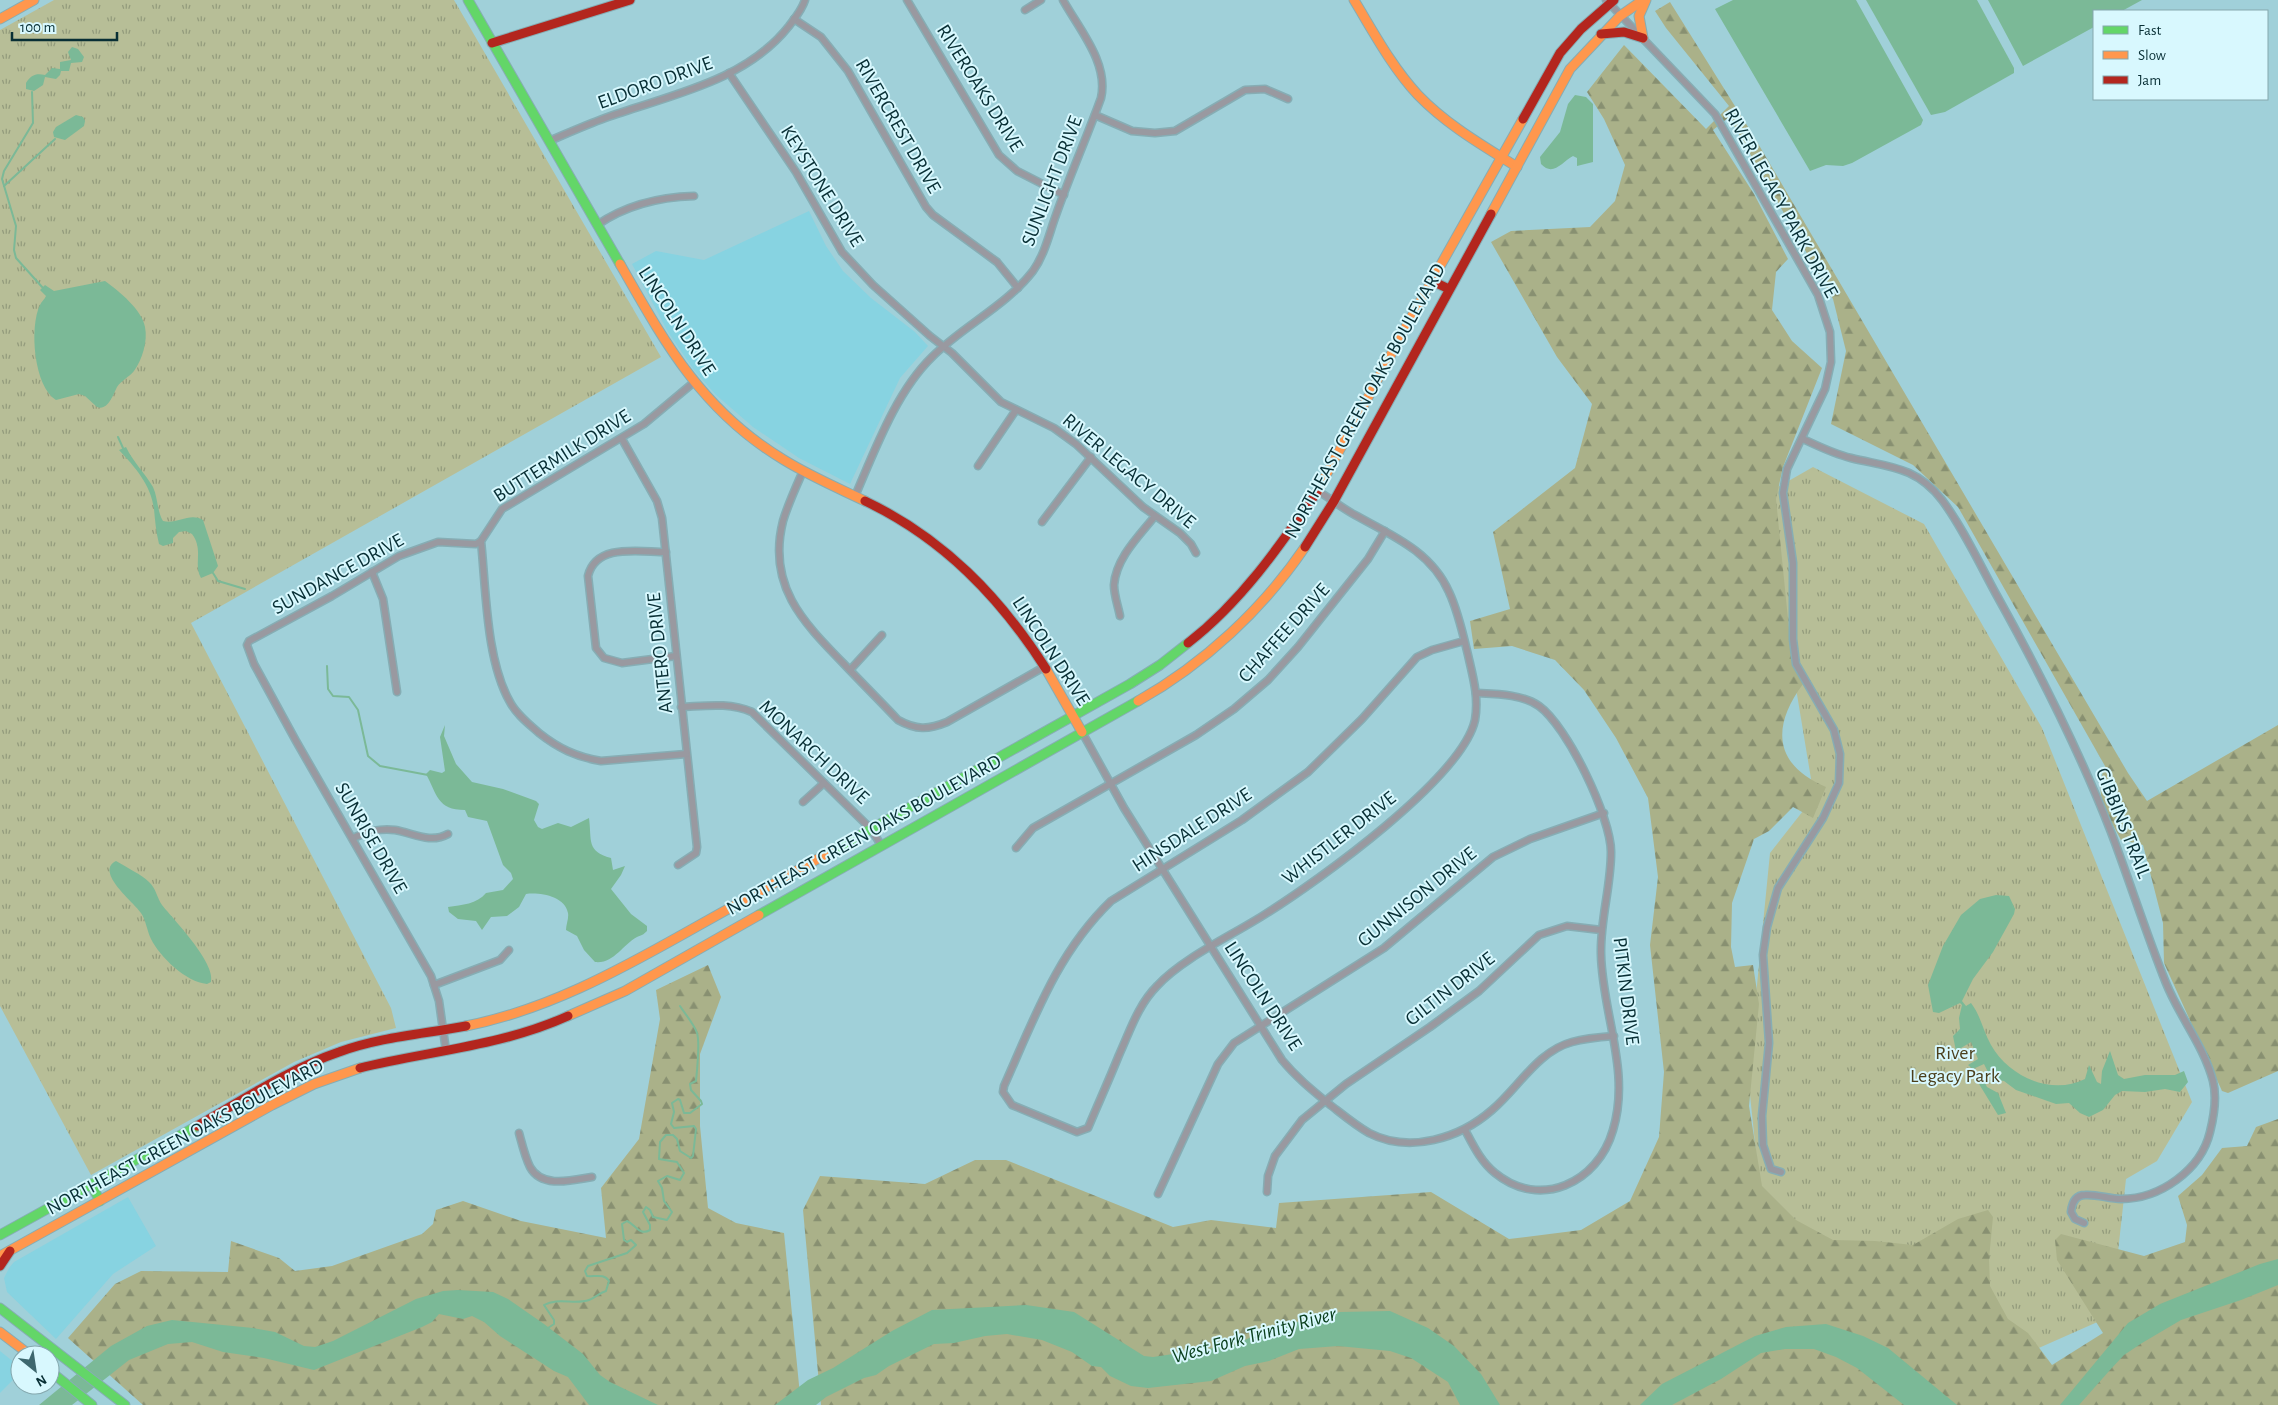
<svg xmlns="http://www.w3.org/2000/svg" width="2278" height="1405" font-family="'Alegreya Sans',sans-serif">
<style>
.built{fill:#87d3e1}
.grass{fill:url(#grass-tufts)}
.forest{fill:url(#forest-firs)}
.water{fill:#7bb997}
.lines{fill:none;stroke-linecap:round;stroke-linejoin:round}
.stream{stroke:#7bb997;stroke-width:2}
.street-casing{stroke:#86adb4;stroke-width:9}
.fast-casing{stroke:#86adb4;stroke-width:11}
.slow-casing{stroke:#86adb4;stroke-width:11}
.jam-casing{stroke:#86adb4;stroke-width:11}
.street{stroke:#9999a0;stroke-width:6}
.fast{stroke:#63d668;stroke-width:9}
.slow{stroke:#ff974d;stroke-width:9}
.jam{stroke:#b3261e;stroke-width:9}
.labels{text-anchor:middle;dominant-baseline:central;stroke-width:4;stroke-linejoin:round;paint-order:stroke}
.street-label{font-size:20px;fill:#082f35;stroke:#d8f8fe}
.park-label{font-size:20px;fill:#4b3f1c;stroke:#d8f8fe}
.water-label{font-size:21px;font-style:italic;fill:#0b401e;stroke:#d8f8fe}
</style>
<defs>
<pattern id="grass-tufts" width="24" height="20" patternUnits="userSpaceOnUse" patternTransform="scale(1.25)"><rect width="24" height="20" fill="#b7be97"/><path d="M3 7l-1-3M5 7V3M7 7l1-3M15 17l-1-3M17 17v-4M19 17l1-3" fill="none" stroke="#939b7c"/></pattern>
<pattern id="forest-firs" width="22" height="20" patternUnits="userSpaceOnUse" patternTransform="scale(1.25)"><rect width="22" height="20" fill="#aab189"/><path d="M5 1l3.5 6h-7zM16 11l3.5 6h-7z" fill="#889071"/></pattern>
</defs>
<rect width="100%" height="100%" fill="#a0d0d9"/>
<g class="built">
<path d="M809,211L826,246L843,271L871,298L915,332L928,346L900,378L850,484L799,458L753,427L715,394L694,370L668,332L632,264L656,251L704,260Z"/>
<path d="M128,1197L156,1246L113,1274L56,1339L7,1292L4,1278L9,1268L14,1262Z"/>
<path d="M0,1351L20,1367V1373L0,1393Z"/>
</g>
<g class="grass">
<path d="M54,0H454L661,357L191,623L391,1008L396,1028L341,1042L294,1062L91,1175L0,1006V30Z"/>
<path d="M1813,467L1924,524L2042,728L2192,1102L2157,1161L2126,1179L2111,1316L1982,1373L1788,1243L1759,1181L1748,1076L1770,853L1814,797L1764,495Z"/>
</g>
<g class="forest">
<path d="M1670,2L1753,135L2128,773L2147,801L2278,725V1071L2228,1093L2222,1091L2164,963L2163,923L2143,845L2121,840C2107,813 2093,797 2105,766L1958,507L1913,465L1831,424L1846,351L1833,299L1729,117L1713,130L1754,194L1788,259L1776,272L1772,310L1792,341L1822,368L1783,467L1776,499L1792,659L1803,684C1771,727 1774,765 1826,787L1813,818L1793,807L1769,831L1754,839L1732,903L1731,947L1735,967L1753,965L1759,1004L1749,1106L1762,1186L1796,1220L1833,1240L1875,1241L1913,1245L1958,1219L1988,1210L1993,1217L1989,1259L1990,1286L2008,1319L2028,1333L2052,1365L2103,1333L2057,1260L2055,1240L2061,1234L2144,1256L2185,1242L2187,1225L2178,1196L2202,1175L2222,1148L2247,1146L2256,1127L2278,1119V1405H821L803,1210L820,1176L925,1184L975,1160H1006L1173,1227L1211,1220L1276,1228L1279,1203L1431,1192L1509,1239L1581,1230L1630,1201L1659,1137L1664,1072L1650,945L1658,877L1648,798L1616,738L1584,690L1555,660L1512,646L1474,649L1470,621L1510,609L1493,532L1575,468L1592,404L1557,357L1491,242L1511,231L1590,227L1615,201L1625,165L1604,119L1587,92L1624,45L1706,129L1729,106L1666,28L1655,11Z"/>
<path d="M708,965L721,997L700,1054V1126L708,1208L736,1223L784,1233L801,1405H143L68,1338L115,1284L141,1271L228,1272L231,1241L279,1258L295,1271L332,1266L422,1234L433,1224L436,1210L463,1201L521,1221L606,1238L601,1188L639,1139L660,1019L656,990Z"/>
</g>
<g class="water">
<path d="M1733,0H1856L1923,120L1921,125L1852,163L1843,166L1826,165L1810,171L1715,9Z"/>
<path d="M1866,0H1977L2014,68V73L1945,112L1931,115Z"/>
<path d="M1988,0H2142L2122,11H2094V27L2023,66Z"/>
<path d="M72,47L78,49L84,57L82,62L71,63L69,71H61L60,75L56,79L45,77L43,85L34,91L26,89V83C31,75 36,73 45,75L52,68L60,69V62L71,60L68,52Z"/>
<path d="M1575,95L1586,97L1593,104V162L1577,166V158L1573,156C1562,162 1553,177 1541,164L1540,157L1560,132L1568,104Z"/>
<path d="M76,115L83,117L85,121L84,126L65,140L54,137L53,132L56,127Z"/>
<path d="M105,281C119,291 142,310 145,327C148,341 142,360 134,371C129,377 121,381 117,387C113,395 108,411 97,407L85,396L79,394L56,400C34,387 29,327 40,305C41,302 45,299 46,296L40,290L45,285L54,291Z"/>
<path d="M126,447C133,462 145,473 153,487C158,498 157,511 163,521C177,525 189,512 203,520L218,566L213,573L201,578C193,564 204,550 192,534L186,531L179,532L173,538V543L163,546L159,544C156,532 155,520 154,509C151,485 135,467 119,450Z"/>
<path d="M445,725L444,736L456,764L472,782L503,789L536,801L539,804L534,820L538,827L542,829L558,823L571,827L589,818C592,841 586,851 611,858L613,870L625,866L621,875L611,889L631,914L647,926V931C643,935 642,935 637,937C622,945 614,964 595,962L584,950L577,936L566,930C566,925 569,918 568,913C565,896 539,892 526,894L519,907L507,916L491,917L482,930L476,921L458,919L449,912L448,907C462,905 477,904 486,893L503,890L513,879L511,873L503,865L487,821L468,817L465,810C437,810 437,794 426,774L430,770L442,773L445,771L440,737Z"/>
<path d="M116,861C126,867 142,875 149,882C156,888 157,898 162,905C174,920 216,963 211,982L207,984C186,982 160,957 151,939C147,931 146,920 141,913C135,903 94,872 116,861Z"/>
<path d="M1996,895L2009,896L2015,909L2014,914L1993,952L1973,979L1962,1001L1966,1006L1971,1003C1981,1016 1983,1031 1991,1045C2009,1077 2052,1096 2085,1079L2089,1065L2097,1082L2101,1084L2102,1071L2110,1051L2118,1075L2124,1079L2145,1075H2175L2184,1071L2188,1082L2180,1092L2165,1089L2145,1092L2122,1091L2115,1095L2103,1110L2089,1117L2080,1113L2069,1103L2056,1104L2016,1090L2004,1081L1991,1079V1074L1983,1079L1987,1087L1998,1093L2006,1113L1998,1115L1976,1079L1988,1072L1984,1064L1973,1069L1968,1065L1978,1059L1971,1042L1956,1051L1953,1036L1960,1029L1959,1018L1962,1005L1960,1003L1939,1013L1933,1012L1928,985L1943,946L1961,915L1980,899Z"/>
<path d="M2278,1259V1285L2241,1300L2181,1320L2142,1343L2124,1355L2110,1370L2079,1405H2060L2128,1323L2160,1304L2260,1264Z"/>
<path d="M458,1290L493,1292L508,1299L544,1324L583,1354L600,1375L610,1382L658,1405H589L568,1377L554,1371L500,1336L484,1322L472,1316L463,1319L439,1314L432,1322L422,1327L314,1370L264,1358L223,1352L192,1342L168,1344L129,1360L72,1405H39L111,1346L147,1326L172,1320L253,1328L275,1332L304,1346L315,1347L333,1341L416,1299L443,1291Z"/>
<path d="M1026,1305L1074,1312L1144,1356L1153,1357L1234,1345L1271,1328L1340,1312L1390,1311L1428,1328L1454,1346L1481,1374L1500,1405H1460L1448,1382L1411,1358L1390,1351L1338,1346L1299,1349L1269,1361L1245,1366L1211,1381L1148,1388L1131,1386L1110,1376L1101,1367L1092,1366L1072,1352L1042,1340L1007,1334L985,1336L954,1343L934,1344L889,1366L876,1375L864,1378L826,1397L816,1405H775L808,1380L833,1368L892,1331L932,1310Z"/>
<path d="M1826,1324L1863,1336L1888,1348L1957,1405H1904L1857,1368L1836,1357L1814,1349H1785L1761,1353L1721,1379L1672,1405H1640L1662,1384L1755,1336L1786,1327Z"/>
</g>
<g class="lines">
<g class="stream">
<path d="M32,92L33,123L4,171L2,179L16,226L14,250L16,258L43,288"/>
<path d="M4,186L55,139"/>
<path d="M118,437L123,448"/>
<path d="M213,573L218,581L245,589"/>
<path d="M327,666L328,689L333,696L349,697L358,710L368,756L380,766L428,775"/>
<path d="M548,1328L554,1324V1320L544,1305C558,1297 575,1305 589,1300C595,1298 599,1293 606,1291L609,1281C604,1273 595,1277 587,1276L585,1271L588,1266L627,1253L636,1245L631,1240L627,1242L624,1240L622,1224L627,1221C636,1225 639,1236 650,1230V1225L643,1212L646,1207L650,1210L653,1217L667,1220L672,1212L664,1201L662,1188L658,1181L667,1176L680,1180L684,1173L677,1162L659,1159L660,1142L666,1135H673L677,1139L680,1151L691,1158L693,1156L696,1129L694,1126L674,1128L671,1124L674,1112L672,1103L678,1099L680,1100L684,1113H690L702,1104L701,1101L691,1090L690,1084L696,1081C697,1071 700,1042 697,1033C694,1024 685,1014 680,1006"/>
</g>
<g class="street-casing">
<g id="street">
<path d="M907,0L999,155L1017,171L1064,195"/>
<path d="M1606,0L1715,114L1818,295L1830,332L1831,362L1825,389L1787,469L1783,493L1793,563V639L1796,664L1834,730L1840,754L1839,783L1823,818L1778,888L1767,927L1763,955L1769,1043L1762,1116L1763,1145L1771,1169L1781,1172"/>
<path d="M1025,10L1041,0"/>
<path d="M794,19L821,37L848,71L926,207L933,215L997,262L1018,288"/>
<path d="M729,73L796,172L842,252L873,285L930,336L952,353L1001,402L1054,428L1076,444L1143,507L1180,533L1191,544L1196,553"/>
<path d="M1095,115L1132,131L1155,133L1175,131L1245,90L1265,89L1288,99"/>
<path d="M549,141C568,133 586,125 605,118C669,95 745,82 789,26C795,18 802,10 805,0"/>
<path d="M597,225C626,205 659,197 694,196"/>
<path d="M622,439L657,501L662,518L697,847L696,853L678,865"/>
<path d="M1803,439C1818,446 1834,454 1851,458C1888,467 1916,466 1942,500C1963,528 1979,563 1996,594C2039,671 2079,750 2111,832C2130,882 2146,933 2166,983C2179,1016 2204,1046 2213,1081C2217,1097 2214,1116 2210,1132C2201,1170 2160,1199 2121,1199C2109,1199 2097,1194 2085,1195C2075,1195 2072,1203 2071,1212L2075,1219L2084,1223"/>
<path d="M978,466L1016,410"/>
<path d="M803,471C796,487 788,504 783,521C767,585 802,621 843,663C861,682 880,701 898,720C916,730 928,730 947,722L1044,667"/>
<path d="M1318,491C1331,499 1342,508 1355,515C1391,535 1431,551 1449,592C1458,611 1463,634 1468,655C1473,677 1479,697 1475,720C1462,778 1318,881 1267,913C1235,934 1182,958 1157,986C1138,1005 1130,1031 1119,1055C1109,1080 1098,1104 1088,1128L1077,1132L1012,1105L1003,1092L1004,1086C1034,1019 1057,953 1111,901L1242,820L1308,772L1362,719L1417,657L1432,650L1464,641"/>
<path d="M855,496C875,450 896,392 932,357C963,326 1006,306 1033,271C1045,254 1049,234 1056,215C1070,175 1087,137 1101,98C1109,63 1079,29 1063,0"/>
<path d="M1042,522L1091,457"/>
<path d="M666,552C639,552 596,543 588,576L596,648L604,658L622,663L676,656"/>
<path d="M372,572L383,599L397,692"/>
<path d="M1120,616C1118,606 1114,595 1114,585C1116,558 1139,536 1155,516"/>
<path d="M850,670L882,635"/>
<path d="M681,707C705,706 729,702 752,712L871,829L881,845"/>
<path d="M1082,732L1124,808L1282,1060C1296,1077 1312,1090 1329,1104C1342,1114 1355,1125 1369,1133C1410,1154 1460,1138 1492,1110C1518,1088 1538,1051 1572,1042C1586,1038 1600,1037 1614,1036"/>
<path d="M686,754L601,761C576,757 558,748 539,733C529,724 516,714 510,702C486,660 486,589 481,541L502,509L644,424L693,383"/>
<path d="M803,802L824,783"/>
<path d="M353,838C367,832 379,828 395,830C413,833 430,844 448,834"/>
<path d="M1016,848L1033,828L1196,735L1234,709L1268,680L1298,647L1368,559L1385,531"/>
<path d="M434,985L500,960L509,950"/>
<path d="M446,1051L439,1001L431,976L296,741L254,664L247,645L249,641L332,596L399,556L438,542L476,544L481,541"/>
<path d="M1465,1130C1473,1145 1481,1162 1495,1173C1540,1210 1598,1183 1613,1130C1631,1071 1602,1013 1601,954C1600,920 1611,887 1611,852C1611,817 1567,726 1539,706C1522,694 1496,694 1476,693"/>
<path d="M519,1133C522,1144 525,1157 530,1167C542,1189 573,1180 592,1177"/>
<path d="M1267,1192L1268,1176L1275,1156L1302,1120L1346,1084L1430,1027L1479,991L1539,935L1567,926L1601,930"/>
<path d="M1158,1194L1218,1064L1234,1043L1384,948L1493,857L1530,839L1604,813"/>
</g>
</g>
<g class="fast-casing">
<g id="fast">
<path d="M468,0L620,264"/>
<path d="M830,852L1130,684L1160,665L1188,643"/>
<path d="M759,915L1138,701"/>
<path d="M91,1184L100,1201"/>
<path d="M0,1235L197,1126"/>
<path d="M0,1308L125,1405"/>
<path d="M50,1371L92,1405"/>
</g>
</g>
<g class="slow-casing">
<g id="slow">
<path d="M1354,0C1374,33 1392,67 1418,95C1447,125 1482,145 1517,167"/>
<path d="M0,19L34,0"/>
<path d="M1643,38L1639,16L1646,0"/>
<path d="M1491,214L1570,69L1620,16L1643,0"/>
<path d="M620,264C665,343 702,411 784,460C810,476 838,488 865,501"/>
<path d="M1317,492L1408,323L1523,119"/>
<path d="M1046,669L1082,732"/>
<path d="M1138,701C1204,664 1263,609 1305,547"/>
<path d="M568,1016L625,991L759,915"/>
<path d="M466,1026C546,1010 616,972 687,932C734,906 782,879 830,852"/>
<path d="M0,1256L272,1105L314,1084L360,1068"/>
<path d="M0,1332L30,1355"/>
</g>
</g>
<g class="jam-casing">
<g id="jam">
<path d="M1601,34L1624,32L1643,38"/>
<path d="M492,43L630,0"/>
<path d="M1523,119L1560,53L1581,29L1614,0"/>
<path d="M1432,281L1449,289"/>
<path d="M865,501C943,538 1000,597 1046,669"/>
<path d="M1305,547L1334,501L1491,214"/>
<path d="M1188,643C1241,602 1279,547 1317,492"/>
<path d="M360,1068C429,1051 502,1046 568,1016"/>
<path d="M197,1126C243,1100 289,1069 339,1052C380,1037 424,1034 466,1026"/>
<path d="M0,1266L10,1251"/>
</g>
</g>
<use href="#street" class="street"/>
<use href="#fast" class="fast"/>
<use href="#slow" class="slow"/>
<use href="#jam" class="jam"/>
</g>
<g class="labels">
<g class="street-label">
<text transform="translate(655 83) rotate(-20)">ELDORO DRIVE</text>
<text transform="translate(980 88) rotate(58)">RIVEROAKS DRIVE</text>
<text transform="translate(898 126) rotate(60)">RIVERCREST DRIVE</text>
<text transform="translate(1052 181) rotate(-69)">SUNLIGHT DRIVE</text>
<text transform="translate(822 186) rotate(58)">KEYSTONE DRIVE</text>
<text transform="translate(1781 203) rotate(61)">RIVER LEGACY PARK DRIVE</text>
<text transform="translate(677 321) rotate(57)">LINCOLN DRIVE</text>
<text transform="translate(1365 401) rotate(-61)">NORTHEAST GREEN OAKS BOULEVARD</text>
<text transform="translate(562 456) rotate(-32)">BUTTERMILK DRIVE</text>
<text transform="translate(1129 471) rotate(40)">RIVER LEGACY DRIVE</text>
<text transform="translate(338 574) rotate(-29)">SUNDANCE DRIVE</text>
<text transform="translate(1284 633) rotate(-48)">CHAFFEE DRIVE</text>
<text transform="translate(1051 651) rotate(57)">LINCOLN DRIVE</text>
<text transform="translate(660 653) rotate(-96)">ANTERO DRIVE</text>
<text transform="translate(814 752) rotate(43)">MONARCH DRIVE</text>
<text transform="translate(2123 823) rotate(68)">GIBBINS TRAIL</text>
<text transform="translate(1192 830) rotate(-33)">HINSDALE DRIVE</text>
<text transform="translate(864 835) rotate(-29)">NORTHEAST GREEN OAKS BOULEVARD</text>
<text transform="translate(371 838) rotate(60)">SUNRISE DRIVE</text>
<text transform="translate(1339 838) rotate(-38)">WHISTLER DRIVE</text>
<text transform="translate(1417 897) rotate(-39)">GUNNISON DRIVE</text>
<text transform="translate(1450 989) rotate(-38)">GILTIN DRIVE</text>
<text transform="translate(1626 991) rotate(83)">PITKIN DRIVE</text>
<text transform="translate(1263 996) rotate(57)">LINCOLN DRIVE</text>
<text transform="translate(185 1137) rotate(-28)">NORTHEAST GREEN OAKS BOULEVARD</text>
</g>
<g class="park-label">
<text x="1955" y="1053">River<tspan x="1955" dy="23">Legacy Park</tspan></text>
</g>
<g class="water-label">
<text transform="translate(1254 1335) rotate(-15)">West Fork Trinity River</text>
</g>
</g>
<rect x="2093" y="10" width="175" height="90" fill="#d8f8fe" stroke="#85a8ae"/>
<rect x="2103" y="26" width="25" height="8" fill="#63d668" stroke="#85a8ae"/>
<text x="2138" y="35" font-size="15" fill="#082f35">Fast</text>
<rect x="2103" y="51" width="25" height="8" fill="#ff974d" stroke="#85a8ae"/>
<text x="2138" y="60" font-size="15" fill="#082f35">Slow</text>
<rect x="2103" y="76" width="25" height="8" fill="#b3261e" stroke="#85a8ae"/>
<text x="2138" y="85" font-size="15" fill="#082f35">Jam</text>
<g transform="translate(35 1370) rotate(150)"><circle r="24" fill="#d8f8fe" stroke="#85a8ae"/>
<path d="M0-4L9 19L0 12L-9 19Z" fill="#3d676e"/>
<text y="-8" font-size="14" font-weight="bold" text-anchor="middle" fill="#082f35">N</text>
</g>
<path d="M12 32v8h105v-8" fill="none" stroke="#082f35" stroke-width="2.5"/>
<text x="20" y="32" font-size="15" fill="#082f35" stroke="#d8f8fe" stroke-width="4" paint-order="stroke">100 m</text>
</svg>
